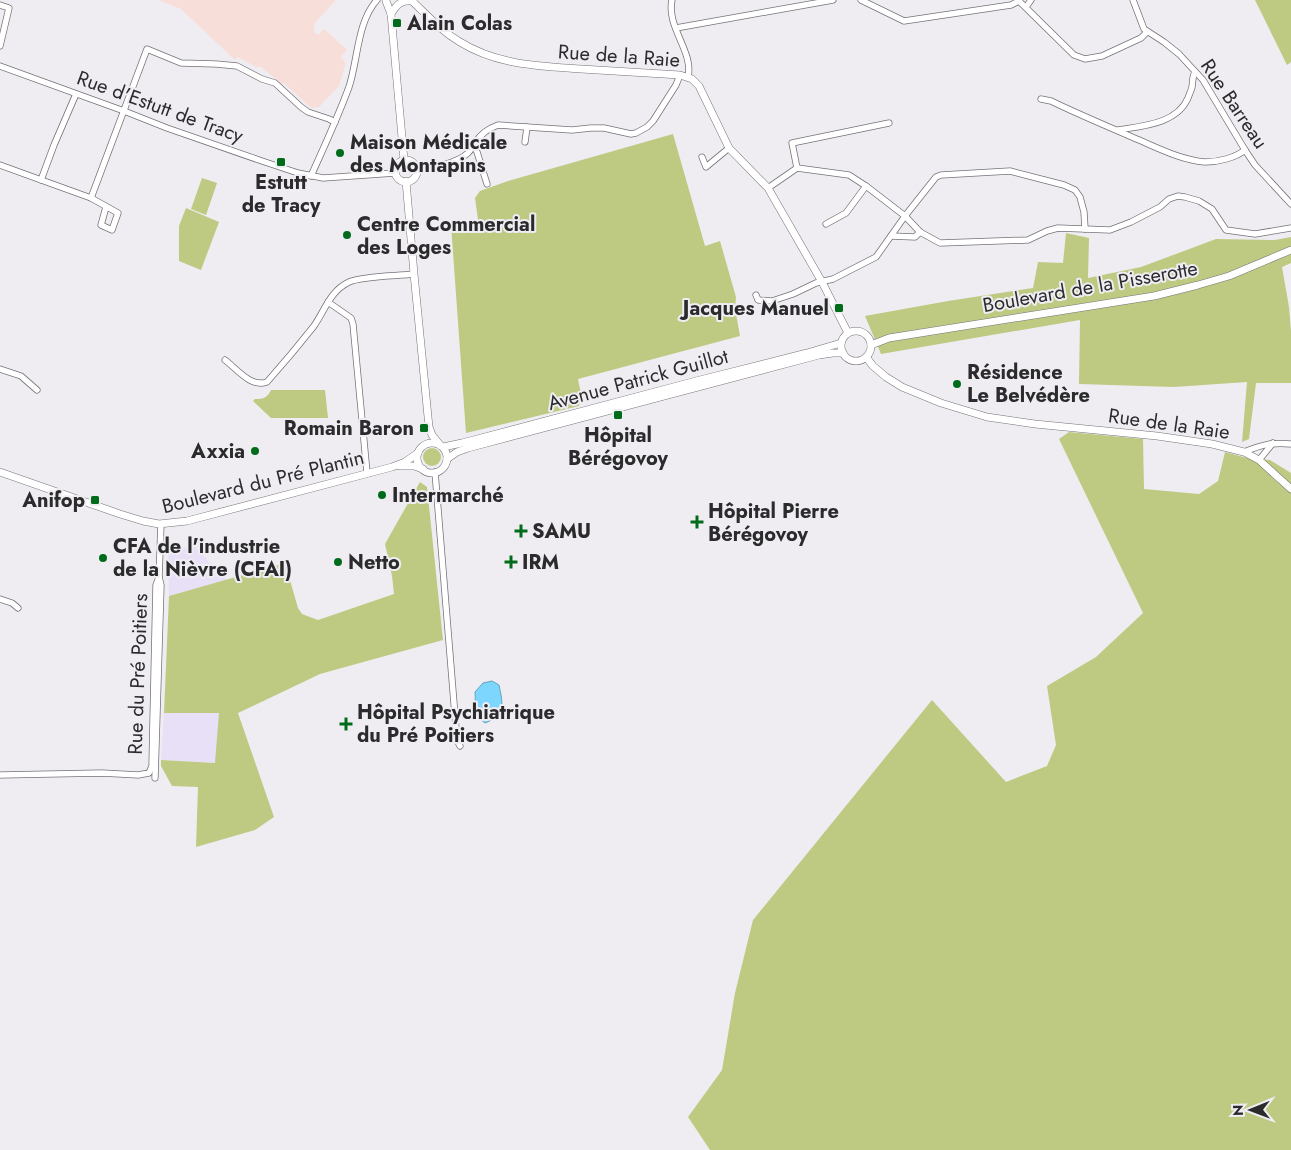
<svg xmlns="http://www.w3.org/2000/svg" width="1291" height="1150" font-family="Jost,sans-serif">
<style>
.industrial{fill:#e7e0f6}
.education{fill:#f8ded8}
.green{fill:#beca82}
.water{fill:#7dd6fe;stroke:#64a2bf}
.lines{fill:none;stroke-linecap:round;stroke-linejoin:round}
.minor-casing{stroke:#757277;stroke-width:7}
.tertiary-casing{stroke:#757277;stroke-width:8}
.minor{stroke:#fff;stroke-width:5.5}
.tertiary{stroke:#fff;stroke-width:7}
.poi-dot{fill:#006c1b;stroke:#efedf2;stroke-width:2}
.labels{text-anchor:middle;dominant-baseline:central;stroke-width:4;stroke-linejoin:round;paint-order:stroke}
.poi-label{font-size:20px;font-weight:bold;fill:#2b2a2c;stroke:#efedf2;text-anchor:start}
.street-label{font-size:20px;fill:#2b2a2c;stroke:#efedf2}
</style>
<rect width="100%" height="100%" fill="#efedf2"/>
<g class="industrial">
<path d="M193,545L227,580L169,596L168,550H178Z"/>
<path d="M164,713H219L216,763L161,760Z"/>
</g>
<path class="education" d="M158,0H336L314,24V32L318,35L324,29L347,50L341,57L346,63L339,86L319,107L311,108L284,83L282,84L260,66L259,67H256L238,57L235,60L181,9Z"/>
<g class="green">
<path d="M1255,0H1291V62L1287,65Z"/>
<path d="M673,134L705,246L720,241L736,297L735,308L740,336L578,379L581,394L579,406L466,433L451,225L478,220L475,198L480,191L508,181Z"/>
<path d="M202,178L217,183L206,215L191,209Z"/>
<path d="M186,208L219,222L201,270L179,261V226Z"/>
<path d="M1066,233L1089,238L1088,278L1141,267L1216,239L1275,240L1291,237V263L1282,267L1289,307L1291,331V383H1256L1249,439L1242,442L1247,382L1174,387L1079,384L1080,320L881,354L865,316L948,301L1033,288L1038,262L1063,263Z"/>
<path d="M271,390H325L328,418H271L253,401L255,399C264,399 267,398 271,390Z"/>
<path d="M1069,432L1143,439L1144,489L1199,494L1218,481L1225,452L1247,458L1270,460L1291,473V1150H710L688,1117L722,1070L735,993L753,920L932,700L1006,782L1047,766L1056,745L1047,686L1096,657L1143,613L1059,439Z"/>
<circle cx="432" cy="457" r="9"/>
<path d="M420,482L427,487L443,640L320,674L238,713L274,817L255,830L196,847L198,787L172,786L161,766V760L215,763L219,713H164L169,596L285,563L298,608L302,614L318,620L394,594L392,576L385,544Z"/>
</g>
<path class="water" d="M492,681L499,685C503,704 506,715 485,723C473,714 476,705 475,692L483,683Z"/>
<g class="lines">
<g class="minor-casing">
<g id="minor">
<path d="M672,0C666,27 694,52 688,77"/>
<path d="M861,0L904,21L1011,5L1019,1"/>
<path d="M1018,0L1074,55L1085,59L1102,56L1141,38L1147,32"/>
<path d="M1133,0L1144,29L1164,42L1179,54L1203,80L1245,150L1255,165L1291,204"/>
<path d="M0,5L9,8L0,46"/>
<path d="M1026,7L1031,0"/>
<path d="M676,28L833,0"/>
<path d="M0,66L124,111L167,128L259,160L298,173L323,178L395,173"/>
<path d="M1041,99L1051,101C1080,115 1109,127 1139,140C1160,149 1182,160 1205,162C1218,162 1235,158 1245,150"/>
<path d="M1118,130C1142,126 1177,124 1188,98C1189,95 1191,91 1192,87C1193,81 1192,77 1195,72"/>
<path d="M525,142L527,127"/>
<path d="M473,145L477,152L487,184"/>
<path d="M702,157L706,167L729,148"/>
<path d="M0,165L91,198L118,213L112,230L101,225L106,207"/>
<path d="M797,168L792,143L889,123"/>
<path d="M416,170C431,169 457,163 468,153C471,150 472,147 474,144C481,134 487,129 498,125L572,130L591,128H604L631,134L636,133L647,127L653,121L676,85L680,75"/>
<path d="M311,176C324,147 338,117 349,87C358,60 357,22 377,0"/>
<path d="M41,180L54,145L76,94"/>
<path d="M768,188L797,168L849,175L866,186L905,216L920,232L940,243L1028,240L1047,231L1058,228L1110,230L1131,222L1160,207L1169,199L1178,196L1185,197L1199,201L1212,209L1226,230L1255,234L1291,228"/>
<path d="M91,198L147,49L181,63L216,64L237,66L262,79L275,83L301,107L308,112L329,119L335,122"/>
<path d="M826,224L846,213L866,186"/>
<path d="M891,236L915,237L920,232"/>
<path d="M756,295L758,300L772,301L793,294L816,283L833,279L876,257L905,216L936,177L941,175L1010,171L1064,185L1075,190L1080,197L1084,212L1085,229"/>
<path d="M328,302L351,318L353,324L367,473"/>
<path d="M225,360C237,369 251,388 267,382C283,364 299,345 314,326C325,310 330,291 349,282C362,276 397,276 414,274"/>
<path d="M0,369L21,376L37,390"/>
<path d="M1244,452C1261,445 1272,442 1291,444"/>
<path d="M1259,460L1273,443"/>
<path d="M435,472L457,740L460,746"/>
<path d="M0,599L12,603L18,608"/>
<path d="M0,775L102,773L138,775L149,773L152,766L156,585L159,577"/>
<path d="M155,778L161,585L159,577L161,524"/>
</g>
</g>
<g class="tertiary-casing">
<g id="tertiary">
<path d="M411,0C427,15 441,31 460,42C497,65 539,66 581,69C614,71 647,73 680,75L692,79L699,86L729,148L768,188L822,282L848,333"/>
<path d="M386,1L391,14L404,160"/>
<path d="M391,14C397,4 401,0 413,1"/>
<circle cx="406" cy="171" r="11"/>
<path d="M406,181L414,274L429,427L432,435L440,445"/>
<circle cx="856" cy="346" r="15"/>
<path d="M871,345L889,338L1154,296L1198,285L1229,276L1291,250"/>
<path d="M866,357L873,366L886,377L902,387L941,403L987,417L1035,424L1157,436L1212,444L1244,452L1259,460L1291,489"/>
<circle cx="432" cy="458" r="15"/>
<path d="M443,447L462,443L696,381L807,353L841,343"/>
<path d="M447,459L457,452L468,448L819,355L833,353H843"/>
<path d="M400,466H414L423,469"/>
<path d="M0,472L120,514L143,521L159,524L187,521L392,467L405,462L418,453"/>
</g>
</g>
<use href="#minor" class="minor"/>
<use href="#tertiary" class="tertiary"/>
</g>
<g class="poi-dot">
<rect x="392" y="18" width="10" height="10" rx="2.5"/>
<circle cx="340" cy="153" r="5"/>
<rect x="276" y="157" width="10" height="10" rx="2.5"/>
<circle cx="347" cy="235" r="5"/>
<rect x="834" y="303" width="10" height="10" rx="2.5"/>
<circle cx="957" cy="384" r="5"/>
<rect x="613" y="410" width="10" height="10" rx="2.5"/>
<rect x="419" y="423" width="10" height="10" rx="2.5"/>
<circle cx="255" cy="451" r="5"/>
<circle cx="382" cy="495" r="5"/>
<rect x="90" y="495" width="10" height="10" rx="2.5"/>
<path d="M694.5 514.5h5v5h5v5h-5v5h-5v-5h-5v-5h5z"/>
<path d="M518.5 523.5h5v5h5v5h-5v5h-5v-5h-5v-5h5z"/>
<circle cx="103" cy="558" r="5"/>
<circle cx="338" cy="562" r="5"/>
<path d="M508.5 554.5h5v5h5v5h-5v5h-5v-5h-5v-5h5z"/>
<path d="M343.5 716.5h5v5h5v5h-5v5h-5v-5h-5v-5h5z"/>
</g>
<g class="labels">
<g class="poi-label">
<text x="407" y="23">Alain Colas</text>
<text x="350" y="142">Maison Médicale<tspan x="350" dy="23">des Montapins</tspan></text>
<text x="281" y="182" text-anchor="middle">Estutt<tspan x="281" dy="23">de Tracy</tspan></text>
<text x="357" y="224">Centre Commercial<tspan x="357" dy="23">des Loges</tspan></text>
<text x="829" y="308" text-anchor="end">Jacques Manuel</text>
<text x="967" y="372">Résidence<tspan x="967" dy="23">Le Belvédère</tspan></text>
<text x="414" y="428" text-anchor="end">Romain Baron</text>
<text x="618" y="435" text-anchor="middle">Hôpital<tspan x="618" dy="23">Bérégovoy</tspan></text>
<text x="245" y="451" text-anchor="end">Axxia</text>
<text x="392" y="495">Intermarché</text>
<text x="85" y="500" text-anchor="end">Anifop</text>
<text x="708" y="511">Hôpital Pierre<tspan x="708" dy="23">Bérégovoy</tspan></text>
<text x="532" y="531">SAMU</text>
<text x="113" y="546">CFA de l'industrie<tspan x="113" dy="23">de la Nièvre (CFAI)</tspan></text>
<text x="348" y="562">Netto</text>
<text x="522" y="562">IRM</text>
<text x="357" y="712">Hôpital Psychiatrique<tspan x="357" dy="23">du Pré Poitiers</tspan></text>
</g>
<g class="street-label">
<text transform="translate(619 56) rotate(4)">Rue de la Raie</text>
<text transform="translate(1234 104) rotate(56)">Rue Barreau</text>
<text transform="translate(160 107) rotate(20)">Rue d'Estutt de Tracy</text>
<text transform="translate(1090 287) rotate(-10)">Boulevard de la Pisserotte</text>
<text transform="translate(638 380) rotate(-15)">Avenue Patrick Guillot</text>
<text transform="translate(1169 424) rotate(8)">Rue de la Raie</text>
<text transform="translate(263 482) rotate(-14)">Boulevard du Pré Plantin</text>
<text transform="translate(138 674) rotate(-88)">Rue du Pré Poitiers</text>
</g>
</g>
<g transform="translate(1251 1110) rotate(269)" stroke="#efedf2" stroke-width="4" paint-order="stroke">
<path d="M0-4L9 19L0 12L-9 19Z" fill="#2b2a2c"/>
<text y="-8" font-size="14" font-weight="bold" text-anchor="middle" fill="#2b2a2c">N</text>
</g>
</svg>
